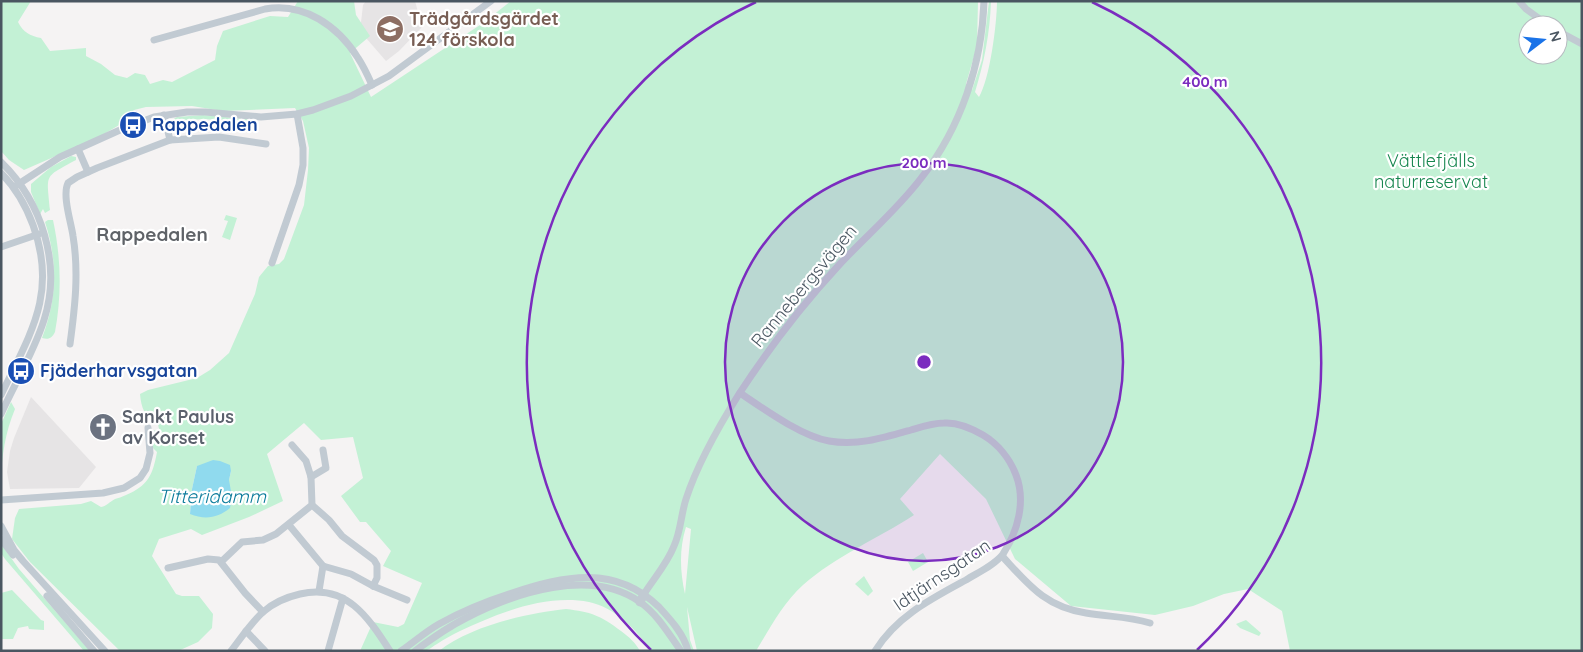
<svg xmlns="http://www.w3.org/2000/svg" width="1583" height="652" viewBox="0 0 1583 652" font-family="Quicksand,sans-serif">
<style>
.education{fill:#e6e4e5}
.green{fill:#c3f1d5;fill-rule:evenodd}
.water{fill:#90daee}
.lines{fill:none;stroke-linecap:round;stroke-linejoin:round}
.minor{stroke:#c1cad2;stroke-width:7}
.tertiary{stroke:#c1cad2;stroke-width:9}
.ring{fill:none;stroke:#7b2cbf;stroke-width:2.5}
.labels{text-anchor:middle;stroke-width:4.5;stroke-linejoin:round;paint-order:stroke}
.education-label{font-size:18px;font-weight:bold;fill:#785e54;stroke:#fff;text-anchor:start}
.transit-label{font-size:18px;font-weight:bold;fill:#164399;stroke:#fff;text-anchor:start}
.park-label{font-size:18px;fill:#17864f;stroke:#fff}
.street-label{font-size:18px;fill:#4a5661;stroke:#fff}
.worship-label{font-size:18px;font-weight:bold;fill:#5b616d;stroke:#fff;text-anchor:start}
.neighbourhood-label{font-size:19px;font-weight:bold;fill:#5f6368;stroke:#fff}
.water-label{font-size:19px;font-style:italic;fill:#0c7c9b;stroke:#fff}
.centre{fill:#7b2cbf;stroke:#fff;stroke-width:2.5}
.ring-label{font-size:15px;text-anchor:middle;font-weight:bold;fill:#7b2cbf;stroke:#fff;stroke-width:4.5;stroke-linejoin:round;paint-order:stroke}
</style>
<rect width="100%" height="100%" fill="#f5f3f3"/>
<!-- education -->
<g class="education">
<path d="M366,1H415L422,27L399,51L386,61L360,31L363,5Z"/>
<path d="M31,397L96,467L79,488L10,489L7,472L10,451L14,438Z"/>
</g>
<!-- green -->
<g class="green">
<path d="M1,1H31L18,22C23,32 30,36 41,38L50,51L86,48V56L101,64L115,75L127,78L135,73L145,75L150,84L163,80L172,82L215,60L217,46L223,31L270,16L288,17L298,1H354L356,15L370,36L350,53L371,97L483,23L511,1H978L977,46L966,84L972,90L982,60L989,1H991C990,33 984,63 975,92L979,97C990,79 997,23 997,1H1582V651H1290L1282,611L1248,589L1224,594L1193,606L1155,615L1071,606L1015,559L986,499L940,454L900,499L914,515C877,539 836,556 803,585C783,603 770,628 756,651H697L687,607L690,640L694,651H651C637,630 614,607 589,602C545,594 499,613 460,631C452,635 444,639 437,644C434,645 431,649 427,650C421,652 408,651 401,651L399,649L395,651H360L373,622L398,627L404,624L422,583L383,566L391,551L366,522H360L341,496L363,478L353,437L321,440L304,423L267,454L283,501L249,517L202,535L191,529L159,539L152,556L176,594L182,596H199L213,614L212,628L198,642L178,651H120L30,562L12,539L15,518L19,509L81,504L91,501L101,507C107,506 109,502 115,499C118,498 122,497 126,495C148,486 153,474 157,452L152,447L153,431L159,429L158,424C145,419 141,407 140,394L148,390L197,378L210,370L229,353L255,294L259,277L268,266L279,264L284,259L304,205L308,170L309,148L303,121L295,108L223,111L192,106L146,107L134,110L122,121L121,124L97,138L24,170L9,160L1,151ZM1528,25H1558V55H1528ZM197,466L231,471L229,480L190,514L192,489ZM686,527L691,529L685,594C680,572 679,549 686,527Z"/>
<path d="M203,115L257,120V124L205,119L170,121L177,117Z"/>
<path d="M71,156L76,157V160C43,178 47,173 50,210L45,213L43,209L40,214L31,192V184L51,167Z"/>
<path d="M226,215L237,218L230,240L222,237L228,221L224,220Z"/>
<path d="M48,220H53C61,257 62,294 55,332C52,338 49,340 42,338C57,300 58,262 45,222Z"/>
<path d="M11,402L15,409C5,433 2,455 1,480V424Z"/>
<path d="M1,544L19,569L90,651H84L5,559L1,553Z"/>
<path d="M923,553L928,562L913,571L908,562Z"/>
<path d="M864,576L873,591L868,596L855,584Z"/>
<path d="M12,590L41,620L44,621V630L29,629L28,626L18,628L13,639H1V593Z"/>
<path d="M566,609C591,612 600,615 621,631C629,637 635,642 640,651H439C470,626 527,613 566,609Z"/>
<path d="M1246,620L1261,633L1259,636L1240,628L1236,624Z"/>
</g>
<!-- water -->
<path class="water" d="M213,460L220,461L230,465L231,471L229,480L232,497L230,508C218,518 205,520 190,514L192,489L197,466Z"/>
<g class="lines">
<!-- minor -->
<g class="minor">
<path d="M1519,1L1526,9L1548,25"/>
<path d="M1558,31L1582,44"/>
<path d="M154,40L265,9C304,2 338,26 358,58C364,67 368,76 372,85"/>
<path d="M164,115L170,140"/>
<path d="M78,149L88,172"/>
<path d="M1,162C42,202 62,265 44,320C34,352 15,383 1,414"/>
<path d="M1,173C15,187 26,206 33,225C58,294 30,334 1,395"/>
<path d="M14,187L60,157L120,130L154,117L187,112H205L261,117L297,114L313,110L351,96L389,76L491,1"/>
<path d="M1,247L39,234"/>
<path d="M272,263L299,185L303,165V148L297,114"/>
<path d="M70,344C75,307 79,272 73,236C71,222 62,195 68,183L77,177L97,168L170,140L219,137L266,144"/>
<path d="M740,393C764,409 801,436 829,441C857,446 883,438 911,430C921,427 933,423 944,423C957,422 971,428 983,435C998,444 1010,459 1016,475C1026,501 1018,531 1003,554C995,565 977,573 966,580C931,599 897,616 875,651"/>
<path d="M311,477L326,468L323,450"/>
<path d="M1,500L103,493L124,488L140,478L146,469L150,453L148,428"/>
<path d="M312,505L329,520L342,536L374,560L377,565V578L373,586"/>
<path d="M289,525L323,566L351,574L373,586L407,600"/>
<path d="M1,526L14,550L23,561L105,651"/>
<path d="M1,539L13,555"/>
<path d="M1002,556C1028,584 1045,607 1086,613C1108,617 1127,616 1150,623"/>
<path d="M221,562L242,542L263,540L276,534L312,505L311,477L306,461L292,445"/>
<path d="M168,568L208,559L219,560L245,593L263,612"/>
<path d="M319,591L323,566"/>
<path d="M644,594C654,578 667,564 674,546C681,531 681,514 686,499C698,462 719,426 739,394C769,348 802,305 839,265C866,236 898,209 922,177C961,127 982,64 984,1"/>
<path d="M47,596L94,651"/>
<path d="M246,631L265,651"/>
<path d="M231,651C241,638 251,623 263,612C273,603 287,597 300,594C346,583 368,617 390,651"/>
<path d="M328,651L343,598"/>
<path d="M401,651C414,642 425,632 439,624C462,611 487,601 512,593C564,576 615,564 659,607C670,619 684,634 688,651"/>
<path d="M415,651C431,639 448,627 466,618C514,593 591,567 640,602C658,615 668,633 681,651"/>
</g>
<!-- tertiary -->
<path class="tertiary" d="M640,602L644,594"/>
</g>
<!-- distance rings -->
<circle cx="924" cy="362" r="199" fill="#7b2cbf" fill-opacity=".12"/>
<g class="ring">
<circle cx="924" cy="362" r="199"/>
<path d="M651 650A397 397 0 0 1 756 2M1092 2A397 397 0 0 1 1197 650"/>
</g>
<!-- icons -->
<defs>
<g id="school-disc" transform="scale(1.4375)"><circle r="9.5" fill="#8d6e63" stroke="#fff"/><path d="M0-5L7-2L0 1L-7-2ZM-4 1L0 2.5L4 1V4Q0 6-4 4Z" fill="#fff"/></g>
<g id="bus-disc" transform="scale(1.4375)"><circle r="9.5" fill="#1a4fb4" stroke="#fff"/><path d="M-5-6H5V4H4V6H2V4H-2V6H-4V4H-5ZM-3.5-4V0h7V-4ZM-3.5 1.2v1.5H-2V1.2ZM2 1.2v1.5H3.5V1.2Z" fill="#fff"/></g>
<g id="church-disc" transform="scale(1.4375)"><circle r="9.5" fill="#6b7280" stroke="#fff"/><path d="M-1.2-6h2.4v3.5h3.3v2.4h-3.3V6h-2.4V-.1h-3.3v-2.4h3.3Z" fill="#fff"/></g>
</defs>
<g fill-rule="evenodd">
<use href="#school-disc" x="390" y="29"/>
<use href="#bus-disc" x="133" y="125"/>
<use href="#bus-disc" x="21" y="371"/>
<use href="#church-disc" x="103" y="427"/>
</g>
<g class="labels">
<!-- education labels -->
<g class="education-label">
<text x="409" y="25">Trädgårdsgärdet<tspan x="409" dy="21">124 förskola</tspan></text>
</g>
<!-- transit labels -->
<g class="transit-label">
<text x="152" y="131">Rappedalen</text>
<text x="40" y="377">Fjäderharvsgatan</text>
</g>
<!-- park labels -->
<g class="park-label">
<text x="1431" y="167">Vättlefjälls<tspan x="1431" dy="21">naturreservat</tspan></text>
</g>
<!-- street labels -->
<g class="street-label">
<text transform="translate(804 286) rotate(-50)" y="6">Rannebergsvägen</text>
<text transform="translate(942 575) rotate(-34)" y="6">Idtjärnsgatan</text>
</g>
<!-- worship labels -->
<g class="worship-label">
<text x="122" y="423">Sankt Paulus<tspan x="122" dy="21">av Korset</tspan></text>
</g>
<!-- neighbourhood labels -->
<g class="neighbourhood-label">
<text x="152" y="241">Rappedalen</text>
</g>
<!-- water labels -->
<g class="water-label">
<text x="212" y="503">Titteridamm</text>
</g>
</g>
<circle cx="924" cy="362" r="8" class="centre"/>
<g class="ring-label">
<text x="1205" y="87">400 m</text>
<text x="924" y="168">200 m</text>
</g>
<!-- border -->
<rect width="1583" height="652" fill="none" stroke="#4a5661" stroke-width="5"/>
<!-- north arrow -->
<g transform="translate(1543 40) rotate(74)"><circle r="24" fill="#ffffff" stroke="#b7bbc0"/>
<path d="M0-4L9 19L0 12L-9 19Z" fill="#1a73e8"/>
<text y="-8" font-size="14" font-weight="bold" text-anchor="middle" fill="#4a5661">N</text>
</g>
</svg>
